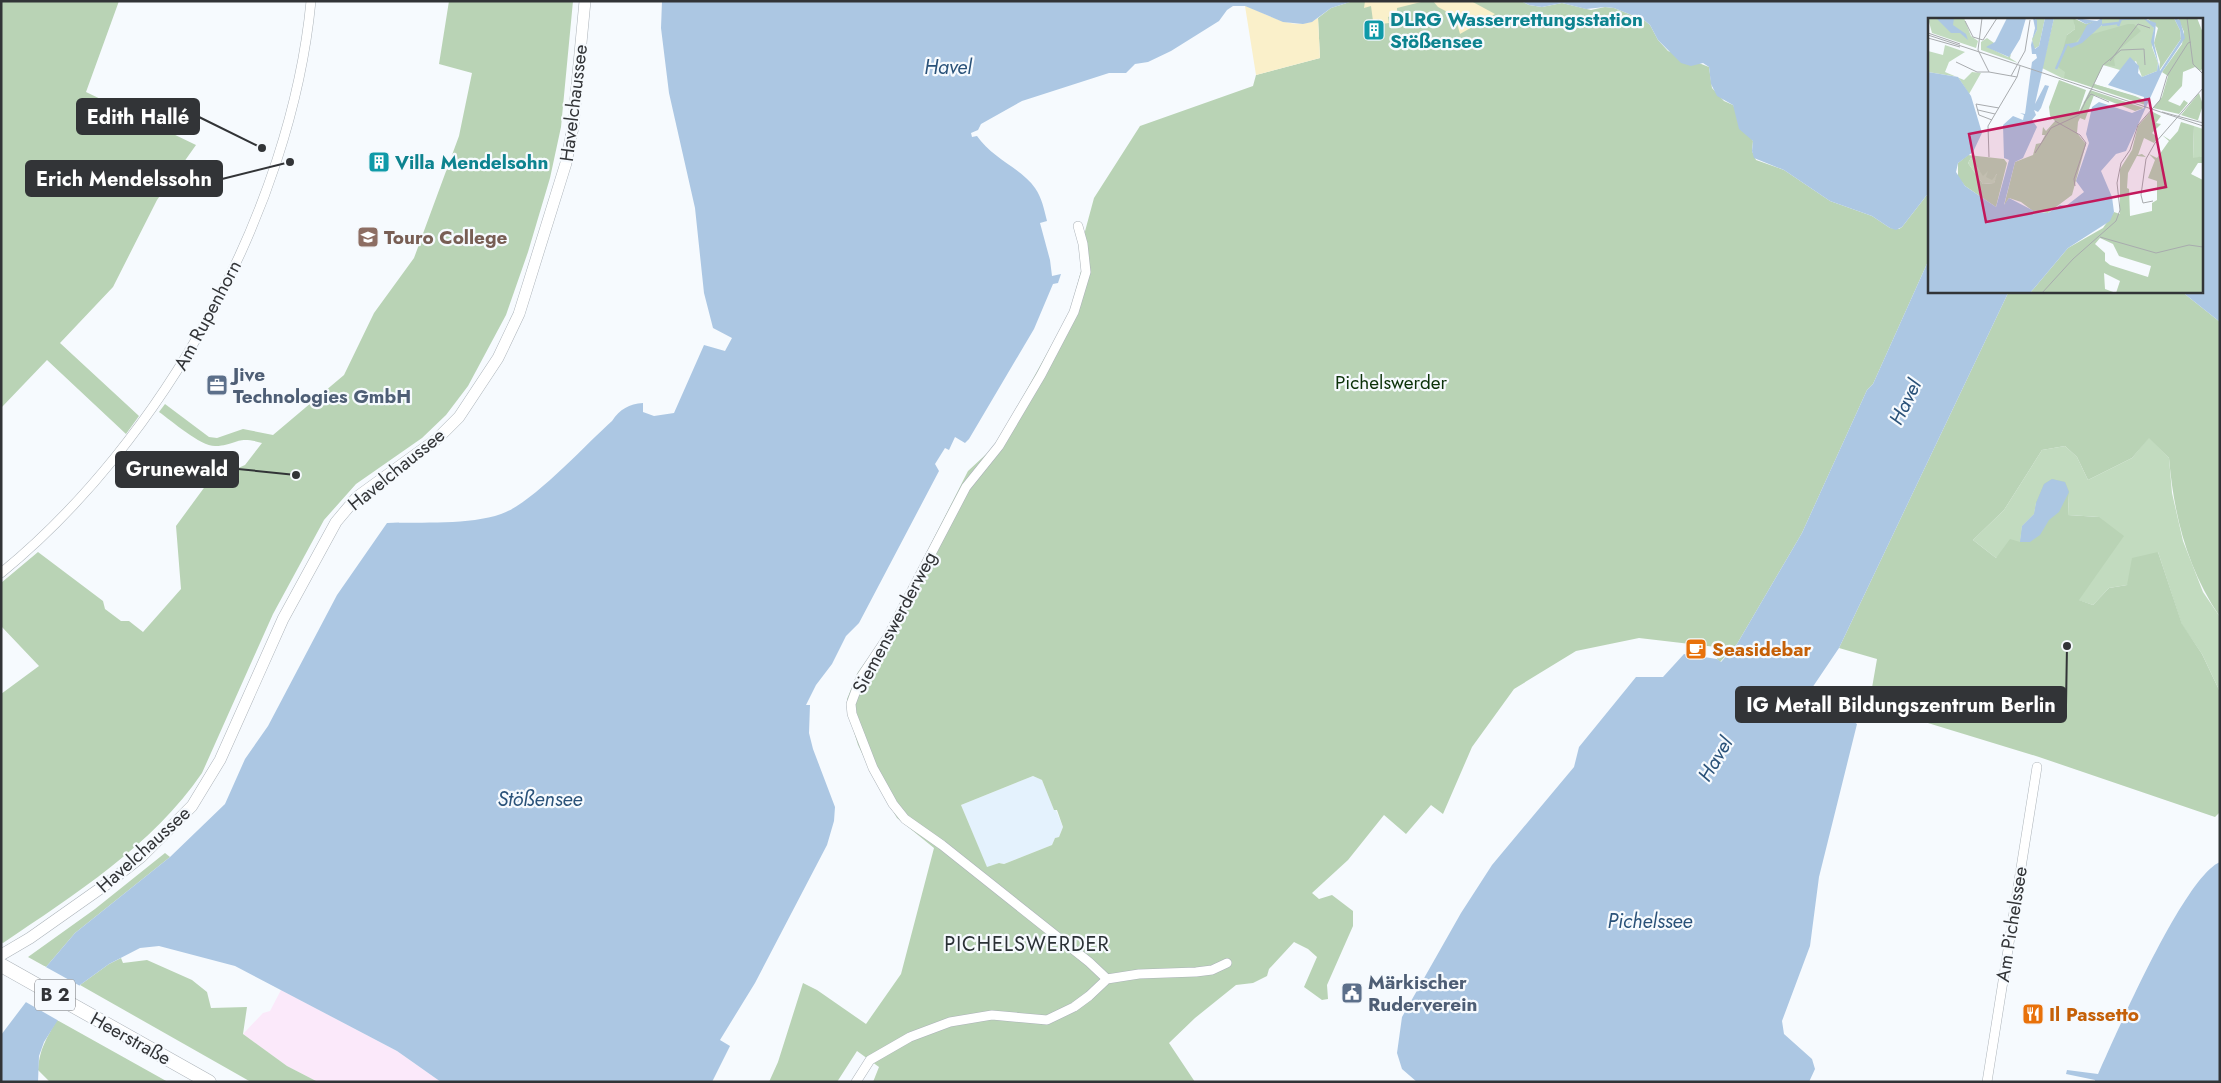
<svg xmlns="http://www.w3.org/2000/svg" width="2221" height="1083" viewBox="0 0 2221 1083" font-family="Jost,sans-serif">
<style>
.commercial{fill:#fbe9fa}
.built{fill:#e4f2fd}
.green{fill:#c2dbbf}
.forest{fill:#b9d3b5;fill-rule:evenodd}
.sand{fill:#faf0ca}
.water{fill:#acc7e3}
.pier{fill:#f6fafe}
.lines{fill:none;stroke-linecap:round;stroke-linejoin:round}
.minor-casing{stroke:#acb3b9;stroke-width:10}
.tertiary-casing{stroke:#acb3b9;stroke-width:12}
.primary-casing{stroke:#acb3b9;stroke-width:15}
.minor{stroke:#fff;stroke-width:9}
.tertiary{stroke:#fff;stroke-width:11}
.primary{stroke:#fff;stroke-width:14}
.labels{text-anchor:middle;stroke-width:4.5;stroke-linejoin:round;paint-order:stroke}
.shield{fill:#f6fafe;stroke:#6d6f73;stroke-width:1}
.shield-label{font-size:18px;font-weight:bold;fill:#323437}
.culture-label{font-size:19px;font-weight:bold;fill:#0d838f;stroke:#f6fafe;text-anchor:start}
.street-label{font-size:19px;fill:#323437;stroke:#f6fafe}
.education-label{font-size:19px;font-weight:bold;fill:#785e54;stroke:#f6fafe;text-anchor:start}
.service-label{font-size:19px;font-weight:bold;fill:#4e5e75;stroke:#f6fafe;text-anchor:start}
.park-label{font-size:19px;fill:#0c3209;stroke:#f6fafe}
.food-label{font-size:19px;font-weight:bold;fill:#c56008;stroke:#f6fafe;text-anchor:start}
.water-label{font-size:20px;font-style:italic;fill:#2a5279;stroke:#f6fafe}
.neighbourhood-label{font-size:20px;letter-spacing:1px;fill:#2a3035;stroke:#f6fafe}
.inset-river{fill:none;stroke:#acc7e3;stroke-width:2.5}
.inset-road{fill:none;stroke:#a8abae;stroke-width:1}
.view{fill:#c2185b;fill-opacity:0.15;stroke:#c2185b;stroke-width:2.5}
.inset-edge{fill:none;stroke:#323437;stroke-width:2.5}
.leader{fill:none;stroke:#323437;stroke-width:2}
.callout-dot{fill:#323437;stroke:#f6fafe;stroke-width:2}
.callout{fill:#323437;stroke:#323437;stroke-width:2}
.callout-label{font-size:20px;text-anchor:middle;font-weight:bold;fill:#fff}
</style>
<rect width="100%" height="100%" fill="#f6fafe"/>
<!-- commercial -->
<path class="commercial" d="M281,990L397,1051L441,1082H318L287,1066L243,1034L263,1013L270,1011Z"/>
<!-- built -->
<path class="built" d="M1033,776L1042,780L1054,810H1056L1063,827L1059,837L1055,838L1052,845L1004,864L999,863L987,868L961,805Z"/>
<!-- green -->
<path class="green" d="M2149,437L2169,458L2172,493L2183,541L2203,592L2220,617V692L2202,654L2182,625L2158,552L2127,585L2109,588L2093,605L2078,600L2099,517L2068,515L2069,492L2036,503L2034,514L2022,526L2020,542L1996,558L1973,540L2004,510L2042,450L2065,446L2077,457L2088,480L2132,458Z"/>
<!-- forest -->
<g class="forest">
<path d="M1,1H119L86,92L196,145L157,200L113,287L60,343L139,416L126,434L47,360L1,408Z"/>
<path d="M449,1H573L561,127L550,178L528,252L506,315L468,386L446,415L422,438L356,484L324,520L273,614L202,773C153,845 74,895 3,943L1,942V694L39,666L1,626V583L38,552L103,601L105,609L121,621H129L143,632L181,589L176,526L209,481L245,465L262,443C236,435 238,445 216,446C201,447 172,421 159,412L165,404L209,437L217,438L243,429L273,435L344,375L374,313L414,258L459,136L472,73L439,64Z"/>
<path d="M1353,1H1521L1529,5L1542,7L1562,3L1591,10L1605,7L1614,8L1644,20L1650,25L1658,40L1668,51L1709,67L1712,88L1724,101L1733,105L1753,141L1752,151L1756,160L1784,170L1830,201L1872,216L1890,228L1899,229L1902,227L1930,191V257L1873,384L1867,390L1802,533L1737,644L1720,662L1717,659L1716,647L1639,638L1576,651L1514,689L1472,747L1443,814L1431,805L1406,834L1384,815L1348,860L1312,893L1319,899L1332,895L1353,911V926L1327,985L1328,999L1322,1000L1304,987L1317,957L1308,949L1294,942L1269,969L1267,976L1253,983L1236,985L1195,1018L1169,1043L1195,1082H873L879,1067L857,1051L837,1082H769L778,1062L803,983L817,990L866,1024L901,974L934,848L897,818L877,784L858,745L847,709V699L858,672L883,638L968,471L996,445L1070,312L1081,271L1084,235L1094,198L1140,126L1253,86L1256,75L1320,58L1318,18L1331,8ZM1033,776L1042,780L1054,810H1057L1063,827L1059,837L1055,838L1052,845L1004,864L999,863L987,867L961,805Z"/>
<path d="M2009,291H2181L2220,322V617C2187,568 2174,516 2169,458L2149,438L2132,458L2088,480L2077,457L2065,446L2042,450L2004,510L1973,540L1996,558L2010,539L2020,542L2022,526L2034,514L2036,503L2044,484L2052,479L2065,482L2069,492L2068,515L2099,517L2124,536L2079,600L2093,605L2109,588L2127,585L2132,558L2158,552L2182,624L2202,654L2220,692V812L2215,817L2039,757L1869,705L1877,659L1839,648Z"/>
<path d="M165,853L170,857L75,933L46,967L28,957L95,909Z"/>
<path d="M121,958L123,963L147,960L192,980L207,992L211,1008L247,1007L243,1034L287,1066L318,1082H251L80,985L109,964Z"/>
<path d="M57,1020L168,1082H50L38,1070C39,1050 47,1037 57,1020Z"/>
</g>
<!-- sand -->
<g class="sand">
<path d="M1365,1H1425L1397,8V14L1388,17L1389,23L1381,24L1379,19L1373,21L1371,6L1364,8Z"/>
<path d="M1433,1H1471L1495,14L1460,34L1455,16L1438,7Z"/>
<path d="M1245,6C1268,13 1294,34 1318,18L1320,58L1256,75Z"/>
</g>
<!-- water -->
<g class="water">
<path d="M662,1H1353L1331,8L1312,22L1303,24L1283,22L1245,6H1233L1227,10L1219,21L1171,51L1148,62L1135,64L1126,73H1109L1022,101L981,124L978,130L971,133L972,137L977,136C992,158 1022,169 1035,188C1042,198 1044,209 1047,221L1040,223L1050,260L1052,276L1061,274L1058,283L1053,284L1034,329L969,439L965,443L955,437L949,450L945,448L935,464L939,471L859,623L846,636L832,664L816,685L806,705H810L809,733L813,749L835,807L834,821L827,845L755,983L720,1040L730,1046L712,1082H441L397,1051L235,966L159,946L140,948L109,964L80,985L44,1042L39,1056L38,1082H1V1035L26,1002L46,967L75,933L170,857L225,804L245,759L268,726L337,595L387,523C421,522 470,525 501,514C532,504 586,444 612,421C620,409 629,404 643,403V412L654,416L674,413L704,345L725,351L732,338L713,328L704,293L695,208L669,93L661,28Z"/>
<path d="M1521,1H2220V322L2181,291H2202V19H1930V191L1902,227L1896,230L1890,228L1872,216L1830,201L1784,170L1754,158L1752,151L1753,141L1739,129L1733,105L1717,96L1711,84L1709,67L1703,63L1691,66L1681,63L1658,40L1650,25L1644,20L1614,8L1605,7L1586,9L1562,3L1542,7L1529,5Z"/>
<path d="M1930,257V291H2009L1839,648L1810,691L1857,724L1819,877L1810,946L1782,1021L1784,1034L1812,1059L1815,1069L1809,1082H1417L1402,1069L1397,1053L1402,1017L1461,913L1492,865L1574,767L1579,747L1636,677H1663L1684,654L1717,659L1721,662L1737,644L1802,533L1867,390L1873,384Z"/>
<path d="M2052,479L2065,482L2069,492L2059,512L2049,520L2040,535L2030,542H2020L2022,526L2034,514L2036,503L2044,484Z"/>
<path d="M2220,862V1082H2095V1080L2066,1074L2067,1070L2098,1074C2116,1034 2184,877 2220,862Z"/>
</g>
<!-- pier -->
<path class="pier" d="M44,966L82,987L59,1021L24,1001Z"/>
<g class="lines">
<!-- minor casing -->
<g class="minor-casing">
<g id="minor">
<path d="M1078,226L1083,244L1086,272L1074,312L1041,375L999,446L966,487L887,638L861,677L851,704L852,714L873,768L893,804L905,819L942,845L1089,962L1107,979"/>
<path d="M1,573C163,441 291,210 311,1"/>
<path d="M856,1082L870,1060L910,1037L950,1022L992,1015L1047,1020L1074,1007L1089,996L1107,979L1139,974L1196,972L1212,970L1227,963"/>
<path d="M1987,1082L2037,767"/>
</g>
</g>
<!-- tertiary casing -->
<g class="tertiary-casing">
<path id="tertiary" d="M1,955L30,938L108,883L141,857L192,806L220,760L283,619L336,522L357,497L437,439L459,417L498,358L519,314L566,163L573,127L585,1"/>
</g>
<!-- primary casing -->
<g class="primary-casing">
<path id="primary" d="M1,965L209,1082"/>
</g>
<!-- minor -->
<use href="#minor" class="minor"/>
<!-- tertiary -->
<use href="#tertiary" class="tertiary"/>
<!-- primary -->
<use href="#primary" class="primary"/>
</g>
<!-- icons -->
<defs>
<g id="building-square" transform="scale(1.125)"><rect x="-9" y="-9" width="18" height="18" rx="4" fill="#0f9aa8" stroke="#f6fafe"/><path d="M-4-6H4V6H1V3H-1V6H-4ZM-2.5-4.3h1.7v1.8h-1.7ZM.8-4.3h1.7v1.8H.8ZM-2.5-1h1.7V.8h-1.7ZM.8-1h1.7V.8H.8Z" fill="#fff"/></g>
<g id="university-square" transform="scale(1.125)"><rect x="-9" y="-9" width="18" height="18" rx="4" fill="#8d6e63" stroke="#f6fafe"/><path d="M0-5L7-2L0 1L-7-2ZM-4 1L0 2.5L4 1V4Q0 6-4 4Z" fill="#fff"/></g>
<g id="office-square" transform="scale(1.125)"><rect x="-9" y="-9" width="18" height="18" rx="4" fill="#5c6f8a" stroke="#f6fafe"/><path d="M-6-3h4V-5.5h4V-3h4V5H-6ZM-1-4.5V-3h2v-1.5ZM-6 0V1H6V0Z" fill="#fff"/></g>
<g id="cafe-square" transform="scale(1.125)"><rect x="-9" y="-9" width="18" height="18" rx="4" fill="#e8710a" stroke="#f6fafe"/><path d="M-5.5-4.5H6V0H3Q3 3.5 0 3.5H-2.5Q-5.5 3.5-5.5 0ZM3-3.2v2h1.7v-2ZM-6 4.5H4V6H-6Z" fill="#fff"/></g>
<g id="civic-square" transform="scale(1.125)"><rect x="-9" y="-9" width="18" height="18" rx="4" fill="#5c6f8a" stroke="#f6fafe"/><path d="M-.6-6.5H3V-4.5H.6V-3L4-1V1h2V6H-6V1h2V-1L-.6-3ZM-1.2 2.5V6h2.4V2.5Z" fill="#fff"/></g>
<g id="restaurant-square" transform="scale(1.125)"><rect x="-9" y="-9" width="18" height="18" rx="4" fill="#e8710a" stroke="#f6fafe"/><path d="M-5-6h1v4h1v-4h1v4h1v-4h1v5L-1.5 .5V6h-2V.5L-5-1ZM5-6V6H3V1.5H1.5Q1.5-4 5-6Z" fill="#fff"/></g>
</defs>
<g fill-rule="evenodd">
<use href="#building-square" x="1374" y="30"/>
<use href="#building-square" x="379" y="162"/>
<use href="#university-square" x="368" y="237"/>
<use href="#office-square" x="217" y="385"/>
<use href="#cafe-square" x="1696" y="649"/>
<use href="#civic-square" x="1352" y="993"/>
<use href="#restaurant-square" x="2033" y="1014"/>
</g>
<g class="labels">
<!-- shield labels -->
<rect class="shield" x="35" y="979.5" width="40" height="31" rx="4"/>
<g class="shield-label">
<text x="55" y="1001">B 2</text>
</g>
<!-- culture labels -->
<g class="culture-label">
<text x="1390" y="26">DLRG Wasserrettungsstation<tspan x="1390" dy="22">Stößensee</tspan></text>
<text x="395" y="169">Villa Mendelsohn</text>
</g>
<!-- street labels -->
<g class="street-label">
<text transform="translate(573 103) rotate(-83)" y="7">Havelchaussee</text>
<text transform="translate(207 315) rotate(-62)" y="7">Am Rupenhorn</text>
<text transform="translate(396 469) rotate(-39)" y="7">Havelchaussee</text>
<text transform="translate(894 622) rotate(-62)" y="7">Siemenswerderweg</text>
<text transform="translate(143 849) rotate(-42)" y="7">Havelchaussee</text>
<text transform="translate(2011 924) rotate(-81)" y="7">Am Pichelssee</text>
<text transform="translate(131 1038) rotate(29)" y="7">Heerstraße</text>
</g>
<!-- education labels -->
<g class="education-label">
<text x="384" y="244">Touro College</text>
</g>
<!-- service labels -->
<g class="service-label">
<text x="233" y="381">Jive<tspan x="233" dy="22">Technologies GmbH</tspan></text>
<text x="1368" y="989">Märkischer<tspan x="1368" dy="22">Ruderverein</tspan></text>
</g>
<!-- park labels -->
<g class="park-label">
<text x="1391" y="389">Pichelswerder</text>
</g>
<!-- food labels -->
<g class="food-label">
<text x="1712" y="656">Seasidebar</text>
<text x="2049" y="1021">Il Passetto</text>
</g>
<!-- water labels -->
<g class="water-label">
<text x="948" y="74">Havel</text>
<text transform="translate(1905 402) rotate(-64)" y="7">Havel</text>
<text transform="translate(1715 759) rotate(-59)" y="7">Havel</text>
<text x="540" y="806">Stößensee</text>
<text x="1650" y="928">Pichelssee</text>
</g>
<!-- neighbourhood labels -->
<g class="neighbourhood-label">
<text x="1027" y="951">PICHELSWERDER</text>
</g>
</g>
<!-- overview -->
<g transform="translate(1928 18)">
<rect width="275" height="275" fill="#f6fafe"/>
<path d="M0,0H36L43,18L50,23L48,30L4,15ZM108,0H117L111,28L106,31L104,21L109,12ZM126,0L146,1L147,11L139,17L162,16L174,7V0H215L222,3L226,10L224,29L230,45L229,53L214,59L208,43L192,52L175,47L166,66L215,81L134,60L114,50ZM59,20L66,25L64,31L80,39L83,36L82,40L90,45L53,32V24ZM17,27L37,34L21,44L17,54L36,62L44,54L53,55L41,76L30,59L0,54V33L15,37ZM266,108L275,111V138L265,141ZM43,140L52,153H60L65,159L70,156L66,165L55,166L40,145Z" fill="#c2dbbf"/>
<path d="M145,0L158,6L166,3L143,30L161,17L200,6H206L213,13L192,31L186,41L187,48L175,47L166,66L207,78L218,83L217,87L136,60L137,54L130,49L139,17L147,11ZM219,0H246L252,12L253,21L231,53L232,44L226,25L230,10ZM250,0H269L275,15V50L272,53L267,49L255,54L254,68L240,83L252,88L256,82L260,85L251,96L225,90L234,79L240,58L234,54L254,26L256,14ZM131,62L158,72L150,96L162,72L216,90L207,93L166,77L157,102L152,100L150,104L149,115L158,126L144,177L120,195L105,193L93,184L81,180L76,188L87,144L105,137L108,126L113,125L117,117H114L115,109L118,113L127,103L122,98L121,89ZM271,75L275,87L270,102L275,104L253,97ZM223,93L233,98L228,105L233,106L224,115L230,120L226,125L216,120L210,137L214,136L218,139L209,138L200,155L199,170L201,171L202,198L224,193V185L229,182V163L220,160L227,142L221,136L229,140L241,123L234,117L242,122L250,113L253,104L266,108L265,140L275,138V145H270L263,156L275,162V275H102L140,230L175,210L186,194L192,196V151L204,132L210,108ZM172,220L185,226L191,238L223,248L220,259L182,247L177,243V235L167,226ZM176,255L192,263L188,275L177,271ZM40,137L76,141L79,145L68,189L37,168L30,159V145ZM43,140L55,158L60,153L58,159L64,162L69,156L66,165L55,166L40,145Z" fill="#b9d3b5" fill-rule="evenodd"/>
<path d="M8,0H26L25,7L38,16L40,22L32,15H23ZM79,0H98L92,21L81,39L58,29L67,24ZM105,0L109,2V12L104,22L107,31L111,28L117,0H126L107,86L117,67L121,68L113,90L110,94L106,92L108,97L104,102L109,109L95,140L87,144L76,187L81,180L108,194L120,195L132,187L138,188L156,174L148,163L161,125L158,116L164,89L171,84L204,95L216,90V79L180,67L202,39L211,48L210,55L214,59L229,53L230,45L223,24L226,10L215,0L228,5L226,25L232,53L253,21L252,12L246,0L252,2L257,20L234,54L198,133L188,136L173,153L184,179L186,194L182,203L140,230L102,275H0V54L30,59L43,78L54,115L45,134L30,145L28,154L37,168L68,189L81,142L76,140L75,107L85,98L95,102L96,97L92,95L97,96L104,44L109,40L108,36H104L103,27L107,10ZM147,0L169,3L174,0V7L154,25L143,30L139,26L150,24L159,7L165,4L158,6Z" fill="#acc7e3"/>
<path class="inset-river" d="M174,7L190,5M190,8L193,1L215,0M128,51L139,26"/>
<path class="inset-road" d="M54,0L50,32L61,54L89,59M259,0L265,46L275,56M37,3L45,19L55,22L69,0M0,15L32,26M0,17L275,108M0,20L32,29M182,43L210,6L222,10M28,44L49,54H61M83,58L97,33L102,2M156,85L163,76L181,84M50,92L67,96M234,94L275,105M64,102L51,97L48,86L71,90M127,103L152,117L158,125L146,161L147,168M107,135L123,110L151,97L175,47L193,32L216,31L217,47M61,139L60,108L89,59L92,48M225,183L215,185L213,177L218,141L227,125L275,70M172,219L228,235L261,227L275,229M114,275L145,241L188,203L192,192L189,165L193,145L202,132L210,107L232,82L239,58L260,25L263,24"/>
<path class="view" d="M221,81L238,169L58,204L41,116Z"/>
<rect width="275" height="275" class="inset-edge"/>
</g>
<!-- callouts -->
<path class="leader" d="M262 148L199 117M290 162L222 179M296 475L238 469M2067 646L2066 705"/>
<g class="callout-dot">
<circle cx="262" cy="148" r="5"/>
<circle cx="290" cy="162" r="5"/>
<circle cx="296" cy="475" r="5"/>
<circle cx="2067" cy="646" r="5"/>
</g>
<g class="callout">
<rect x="77" y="99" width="122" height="35" rx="5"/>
<rect x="26" y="161" width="196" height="35" rx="5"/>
<rect x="116" y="452" width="122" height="35" rx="5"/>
<rect x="1736" y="687" width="330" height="35" rx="5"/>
</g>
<g class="callout-label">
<text x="138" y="124">Edith Hallé</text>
<text x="124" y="186">Erich Mendelssohn</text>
<text x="177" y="476">Grunewald</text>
<text x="1901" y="712">IG Metall Bildungszentrum Berlin</text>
</g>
<!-- border -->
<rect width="2221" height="1083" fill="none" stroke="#323437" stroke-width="5"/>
</svg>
